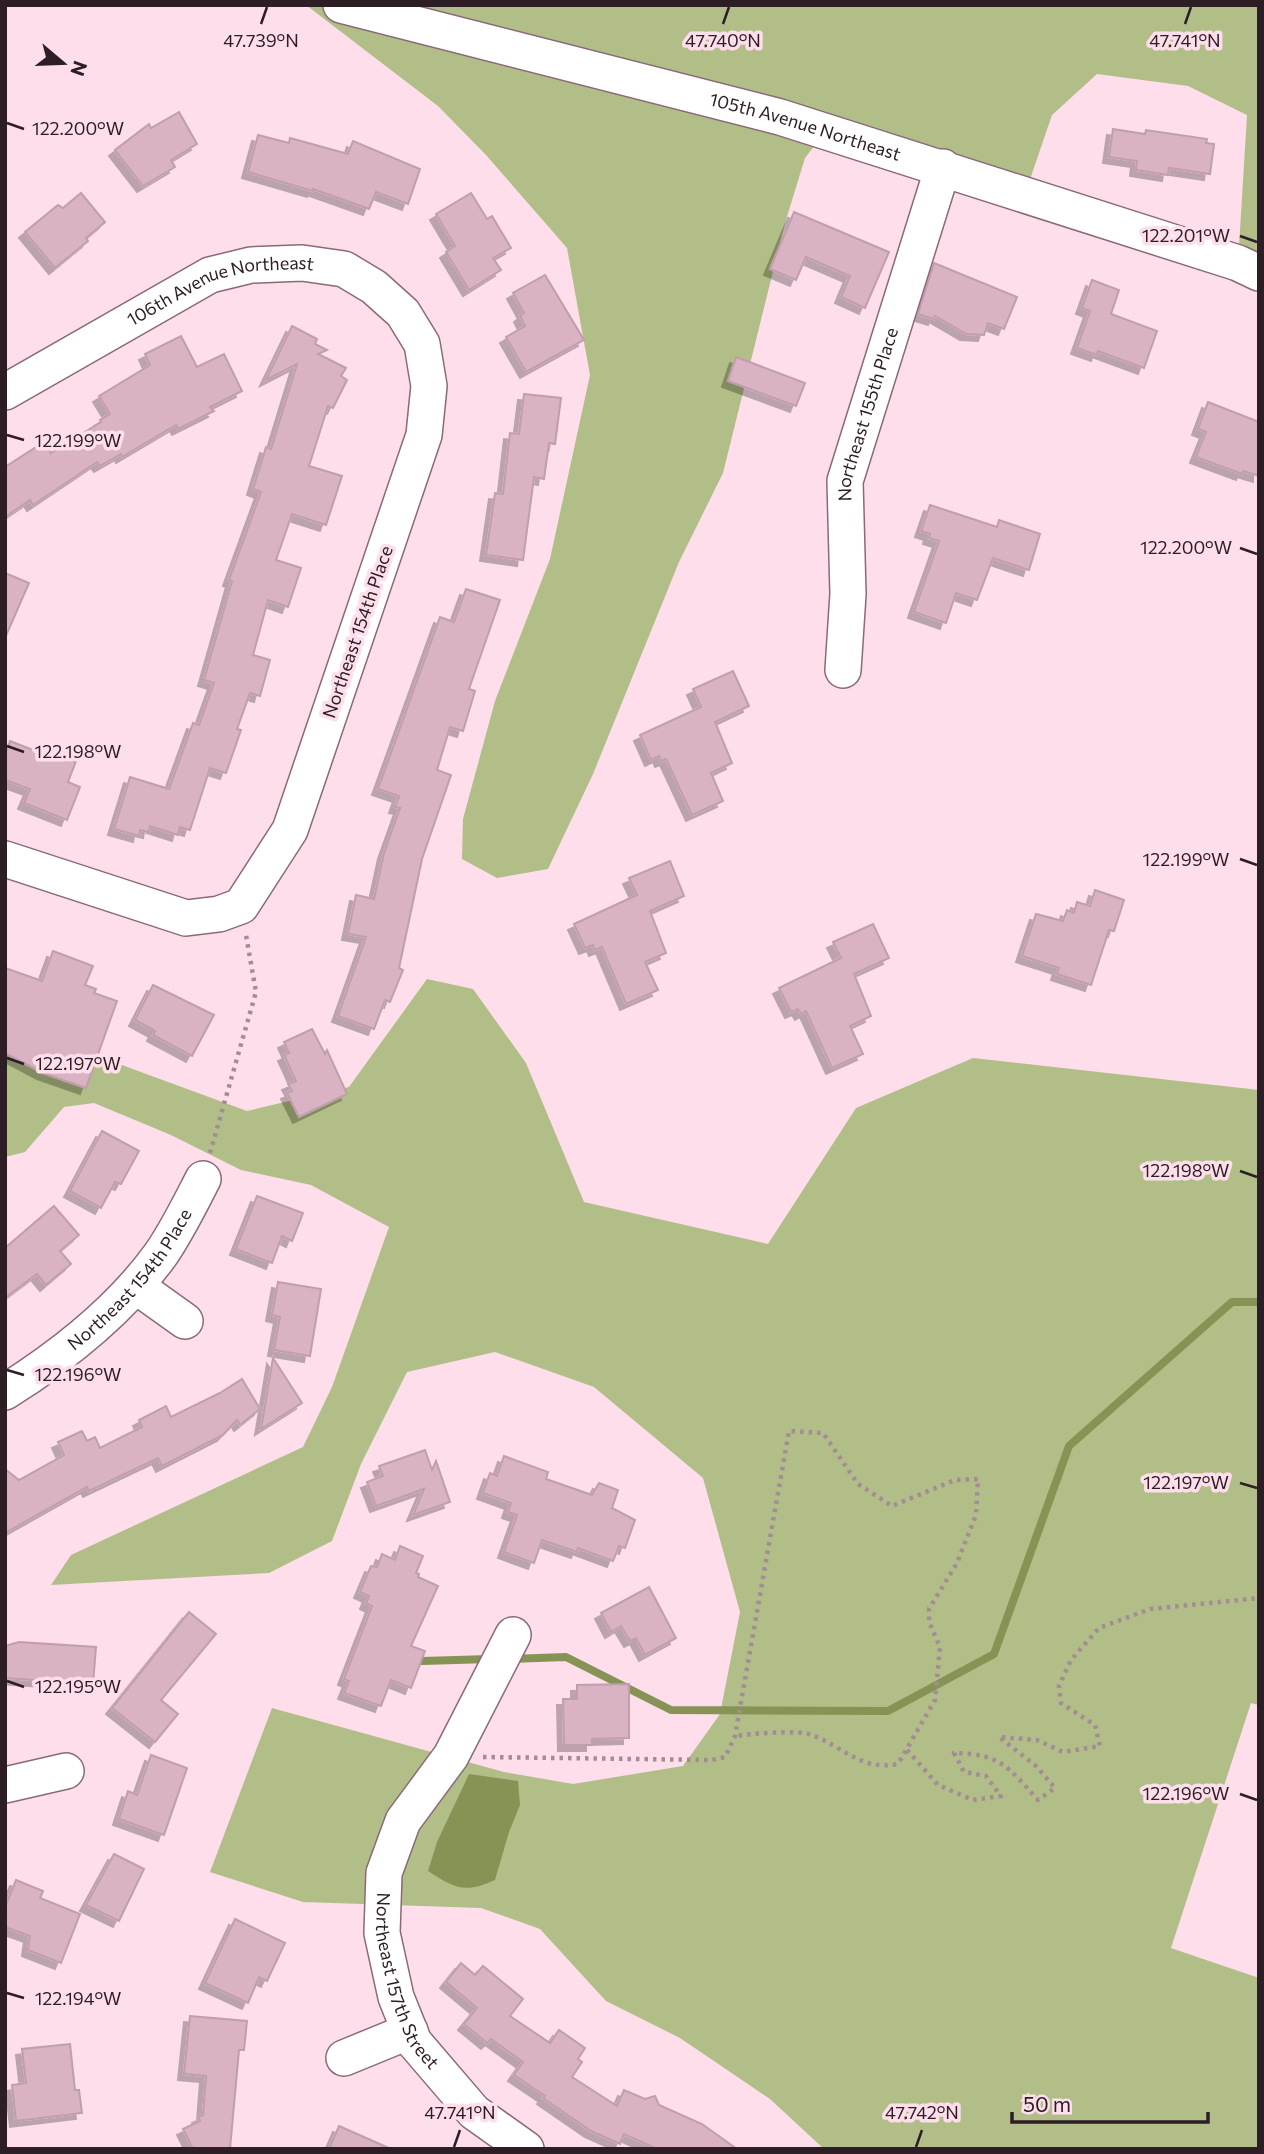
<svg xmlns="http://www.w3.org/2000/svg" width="1264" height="2154" viewBox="0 0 1264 2154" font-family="Commissioner,sans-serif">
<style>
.green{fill:#b2be87}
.water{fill:#869355}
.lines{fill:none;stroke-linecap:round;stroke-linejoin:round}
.stream{stroke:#869355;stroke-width:8}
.building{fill:#d9b3c3;stroke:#c29dac;stroke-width:2;filter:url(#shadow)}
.minor-casing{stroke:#8b6977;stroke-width:38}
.path{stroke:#a48c96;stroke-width:4.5;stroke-dasharray:3.5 5;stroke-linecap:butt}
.minor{stroke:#fff;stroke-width:35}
.ticks{fill:none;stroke:#2c1e24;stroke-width:2.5}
.labels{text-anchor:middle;stroke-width:7;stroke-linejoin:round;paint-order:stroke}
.street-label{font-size:18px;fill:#2c1e24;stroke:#fddeea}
.ticks-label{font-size:18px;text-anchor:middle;fill:#2c1e24;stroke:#fddeea;stroke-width:7;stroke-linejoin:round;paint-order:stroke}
</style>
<defs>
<filter id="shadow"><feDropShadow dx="-6" dy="6" stdDeviation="0" flood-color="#0004"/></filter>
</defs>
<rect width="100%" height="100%" fill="#fddeea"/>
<!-- green -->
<g class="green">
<path d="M306,5H1259V273L1238,263L1247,115L1188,86L1097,74L1052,115L1025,194L825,132L805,158L785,223L723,473L679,562L593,774L548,869L497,878L462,859L463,819L495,701L550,559L590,375L567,248L486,155L438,106Z"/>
<path d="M427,979L473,989L526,1063L584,1202L768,1244L856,1108L973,1058L1259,1090V1705L1251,1703L1171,1948L1259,1978V2149H824L770,2099L680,2038L606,2001L540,1929L481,1908L303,1902L210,1872L272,1708L504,1772L573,1784L683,1766L720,1714L740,1612L703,1478L594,1387L495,1352L407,1372L361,1464L332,1541L269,1573L51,1585L71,1555L303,1447L332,1387L389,1227L311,1185L241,1170L171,1135L94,1103L64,1107L25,1152L5,1157V1022L247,1111L349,1087Z"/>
</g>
<!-- water -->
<path class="water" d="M469,1774L518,1781L520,1805L509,1832L495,1880C465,1894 454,1888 428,1871L437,1842Z"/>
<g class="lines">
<!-- stream -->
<g class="stream">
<path d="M510,1659L566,1657L671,1710L888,1711L994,1654L1069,1446L1232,1302H1259"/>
<path d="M422,1661L490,1659"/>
</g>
</g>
<!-- building -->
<g class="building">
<path d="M179,112L197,144L171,160L175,167L143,186L115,150L149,124L151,128Z"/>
<path d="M1113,129L1145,134L1146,130L1207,139L1206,143L1214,144L1210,174L1169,168L1168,175L1136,170L1137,161L1109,157Z"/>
<path d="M258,135L289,143L290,138L348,154L353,141L420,169L408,204L376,192L369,209L313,189V191L248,172Z"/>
<path d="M81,193L105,222L86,238L88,241L55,268L25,232L58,205L63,208Z"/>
<path d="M471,193L487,219L492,216L511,248L493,258L501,270L469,290L446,252L455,246L436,214Z"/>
<path d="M794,212L889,252L865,308L841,297L850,276L806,257L796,280L770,269Z"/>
<path d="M934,263L1017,297L1004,329L988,323L984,335L966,334L935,316L934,319L918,314Z"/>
<path d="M545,275L584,340L526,372L506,337L525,326L520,316L524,313L513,293Z"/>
<path d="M1092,280L1119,290L1111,314L1157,331L1144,368L1098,351L1097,355L1077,348L1090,311L1082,308Z"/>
<path d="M292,326L317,339L315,344L327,350L318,354L346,368L341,376L347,380L333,408L328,406L309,466L342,476L326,525L292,514L276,560L301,568L288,607L268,600L253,655L270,660L260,696L250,693L237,729L241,730L226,773L210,768L190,830L180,827L178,835L150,826L149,832L140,830L139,836L114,829L130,777L169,789L193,723L199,725L214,683L204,680L232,581L229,580L261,492L253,489L266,447L271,449L297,364L266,380Z"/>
<path d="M181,336L197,367L224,354L242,391L210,407L214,411L178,429L176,425L122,457L121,454L100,466L97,462L33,505L30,500L5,517V467L44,442L51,453L101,422L100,420L110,414L99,396L150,365L145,354Z"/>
<path d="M736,357L805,383L796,406L728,381Z"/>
<path d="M524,394L561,398L555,444L549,443L544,479L534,477L523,560L486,555L495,493L503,494L510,433L519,434Z"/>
<path d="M1208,402L1259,422V476L1243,471L1242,474L1196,457L1206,432L1198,429Z"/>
<path d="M930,505L997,527L999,520L1040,534L1029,570L993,558L977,600L956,593L946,623L914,612L939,541L929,538L930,534L921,531Z"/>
<path d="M5,573L29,583L5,638Z"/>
<path d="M466,589L500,600L469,689L475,691L463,731L450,727L437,770L451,775L422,859L399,968L403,970L390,1002L385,1000L374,1029L338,1016L366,937L348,934L356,895L374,899L384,853L400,808L395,807L399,796L378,789L440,617L454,622Z"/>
<path d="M733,671L749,706L715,722L732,763L711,773L723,801L692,815L666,759L661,761L659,756L651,760L640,735L701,707L693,689Z"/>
<path d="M10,741L38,752L40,747L76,761L68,782L80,787L67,820L24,803L30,789L5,780V755Z"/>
<path d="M670,861L684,896L650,911L666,953L645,962L658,990L626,1004L602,947L595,950L593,945L585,948L574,924L637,895L629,878Z"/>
<path d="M1095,890L1124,900L1114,931L1109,930L1091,985L1057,974L1059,968L1022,956L1036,914L1063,921L1067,910L1074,913L1077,902L1090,906Z"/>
<path d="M873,924L889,958L854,974L871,1016L850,1026L863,1054L832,1068L806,1011L801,1014L798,1009L791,1012L779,988L841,958L833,942Z"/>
<path d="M53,951L93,966L85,985L96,989L94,993L117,1001L86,1088L43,1073L5,1053V968L42,981Z"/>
<path d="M153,985L214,1015L192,1056L153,1035L155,1031L135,1020Z"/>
<path d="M312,1029L325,1054L327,1050L347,1094L299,1117L287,1093L292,1091L288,1084L296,1081L284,1055L289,1053L284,1042Z"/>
<path d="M102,1131L139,1151L121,1184L115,1182L101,1208L70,1191Z"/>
<path d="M257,1196L303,1213L292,1241L282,1236L272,1263L236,1249Z"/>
<path d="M54,1206L79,1235L60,1251L71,1264L46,1285L37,1274L5,1298V1248Z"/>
<path d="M278,1282L321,1289L310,1356L274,1350L280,1317L272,1315Z"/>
<path d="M273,1358L302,1403L261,1429Z"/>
<path d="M242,1379L260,1409L240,1425L237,1420L223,1435L162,1466L158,1458L89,1491L87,1487L5,1533V1469L19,1480L64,1455L58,1442L82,1431L87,1441L95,1437L100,1448L142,1427L139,1420L166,1406L171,1417L220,1393Z"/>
<path d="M425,1450L432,1470L436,1461L450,1502L413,1515L424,1489L376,1506L367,1482L383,1476L379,1466Z"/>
<path d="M504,1456L548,1472L546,1479L592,1495L599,1483L618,1490L612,1508L635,1520L625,1548L619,1546L613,1561L578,1548L577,1552L542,1540L534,1563L504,1552L517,1515L508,1512L511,1503L483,1493L490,1473L497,1476Z"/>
<path d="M400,1546L423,1556L416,1573L419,1574L418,1577L438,1586L411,1646L425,1651L411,1688L391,1680L381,1706L344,1693L349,1681L344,1679L372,1606L366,1603L369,1596L360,1592L371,1566L377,1567L382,1554L395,1560Z"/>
<path d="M649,1587L676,1638L645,1655L636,1638L630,1641L621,1626L611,1632L601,1613Z"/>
<path d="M189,1612L216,1634L161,1700L178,1714L155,1742L112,1708Z"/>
<path d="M19,1642L96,1647L93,1684L5,1678V1646Z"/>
<path d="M629,1684V1738L592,1739V1745H564L563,1699H577V1685Z"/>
<path d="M151,1755L187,1768L164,1835L119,1819L128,1791L137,1795Z"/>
<path d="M114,1854L144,1869L119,1921L86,1905Z"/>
<path d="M16,1880L43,1891L40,1898L80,1914L61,1963L28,1950L30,1936L5,1927V1907Z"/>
<path d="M235,1919L285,1943L267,1981L259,1977L248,2003L205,1983Z"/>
<path d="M461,1963L475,1975L483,1966L523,1999L510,2016L550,2043L559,2030L585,2048L578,2059L582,2062L572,2077L617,2106L624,2090L645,2099L655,2096L659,2105L702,2124L737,2149H657L624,2134L620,2144L591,2131L543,2098L545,2096L514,2075L523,2062L491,2039L487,2043L464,2024L477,2008L446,1982Z"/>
<path d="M190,2016L247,2021L244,2050H239L230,2149H193L183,2129L200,2121L198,2117L203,2115L206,2076L184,2074Z"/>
<path d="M70,2044L75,2090H79L82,2113L16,2121L12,2085L26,2083L22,2049Z"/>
<path d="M339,2126L391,2149H329Z"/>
</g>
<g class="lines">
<!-- minor casing -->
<g class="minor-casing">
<g id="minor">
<path id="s1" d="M341,5L780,117L1238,263L1259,273"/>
<path id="s2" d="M5,392L210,275L251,265L302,263L344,269L374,287L403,313L422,344L429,386L424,435L290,830L241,906L219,914L186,918L5,859"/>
<path id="s3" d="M843,670L848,594L845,481L943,167"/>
<path d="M136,1286L185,1321"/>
<path id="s4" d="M5,1392C64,1355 120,1311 161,1254C177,1231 190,1204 203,1179"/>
<path id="s5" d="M513,1635L451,1756L403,1821L384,1873L382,1933L396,1997L414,2042L474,2112L526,2149"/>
<path d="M5,1785L66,1771"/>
<path d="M344,2058L410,2031"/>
</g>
</g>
<!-- path -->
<g class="path">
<path d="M210,1153L256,992L246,935"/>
<path d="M907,1750L938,1785L973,1800L1001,1796L986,1776L964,1772L954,1753C1001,1754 1008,1767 1038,1800L1055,1788L1036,1766L999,1737L1037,1740L1063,1752L1100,1746L1095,1725L1061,1703L1059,1686L1071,1660L1099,1628L1150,1609L1259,1598"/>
<path d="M483,1757L712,1760L725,1757L735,1736L789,1431L823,1433L858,1484L892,1506L955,1480L978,1479L976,1515L957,1563L929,1609V1622L940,1647L935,1700L898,1764C860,1771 844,1747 812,1735C796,1729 753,1734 735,1736"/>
</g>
<!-- minor -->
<use href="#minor" class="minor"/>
</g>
<!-- ticks -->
<path class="ticks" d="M261,24L267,7M723,24L729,7M1185,24L1191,7M7,123L24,129M1240,236L1257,242M7,435L24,440M1240,548L1257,554M7,746L24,752M1240,859L1257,865M7,1058L24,1064M1240,1171L1257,1177M7,1370L24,1375M1240,1483L1257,1488M7,1681L24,1687M1240,1794L1257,1800M7,1993L24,1998M454,2147L460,2130M916,2147L922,2130"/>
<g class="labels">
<!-- street labels -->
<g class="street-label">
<text dy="6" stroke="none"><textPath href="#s1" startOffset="480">105th Avenue Northeast</textPath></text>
<text dy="6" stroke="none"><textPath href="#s2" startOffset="242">106th Avenue Northeast</textPath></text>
<text dy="6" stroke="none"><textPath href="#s3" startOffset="259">Northeast 155th Place</textPath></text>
<text transform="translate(358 632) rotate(-71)" y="6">Northeast 154th Place</text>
<text dy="6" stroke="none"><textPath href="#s4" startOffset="170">Northeast 154th Place</textPath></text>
<text dy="6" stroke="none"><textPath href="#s5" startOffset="385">Northeast 157th Street</textPath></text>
</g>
</g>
<g class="ticks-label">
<text x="261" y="47">47.739°N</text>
<text x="723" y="47">47.740°N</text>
<text x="1185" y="47">47.741°N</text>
<text x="78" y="135">122.200°W</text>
<text x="1186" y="242">122.201°W</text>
<text x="78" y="447">122.199°W</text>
<text x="1186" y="554">122.200°W</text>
<text x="78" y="758">122.198°W</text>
<text x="1186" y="866">122.199°W</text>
<text x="78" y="1070">122.197°W</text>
<text x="1186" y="1177">122.198°W</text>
<text x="78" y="1381">122.196°W</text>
<text x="1186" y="1489">122.197°W</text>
<text x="78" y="1693">122.195°W</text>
<text x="1186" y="1800">122.196°W</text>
<text x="78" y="2005">122.194°W</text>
<text x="460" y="2119">47.741°N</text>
<text x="922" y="2119">47.742°N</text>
</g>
<!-- border -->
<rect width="1264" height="2154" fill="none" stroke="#2c1e24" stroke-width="14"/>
<!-- north arrow -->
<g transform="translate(63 63) rotate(109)" stroke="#fddeea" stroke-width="5" paint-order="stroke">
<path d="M0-5L12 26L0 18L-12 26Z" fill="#2c1e24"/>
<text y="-10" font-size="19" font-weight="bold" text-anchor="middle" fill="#2c1e24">N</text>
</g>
<!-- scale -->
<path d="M1012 2112v10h196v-10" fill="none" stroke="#2c1e24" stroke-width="3.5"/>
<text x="1023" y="2112" font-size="21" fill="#2c1e24" stroke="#fddeea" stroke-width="5" paint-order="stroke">50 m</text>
</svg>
